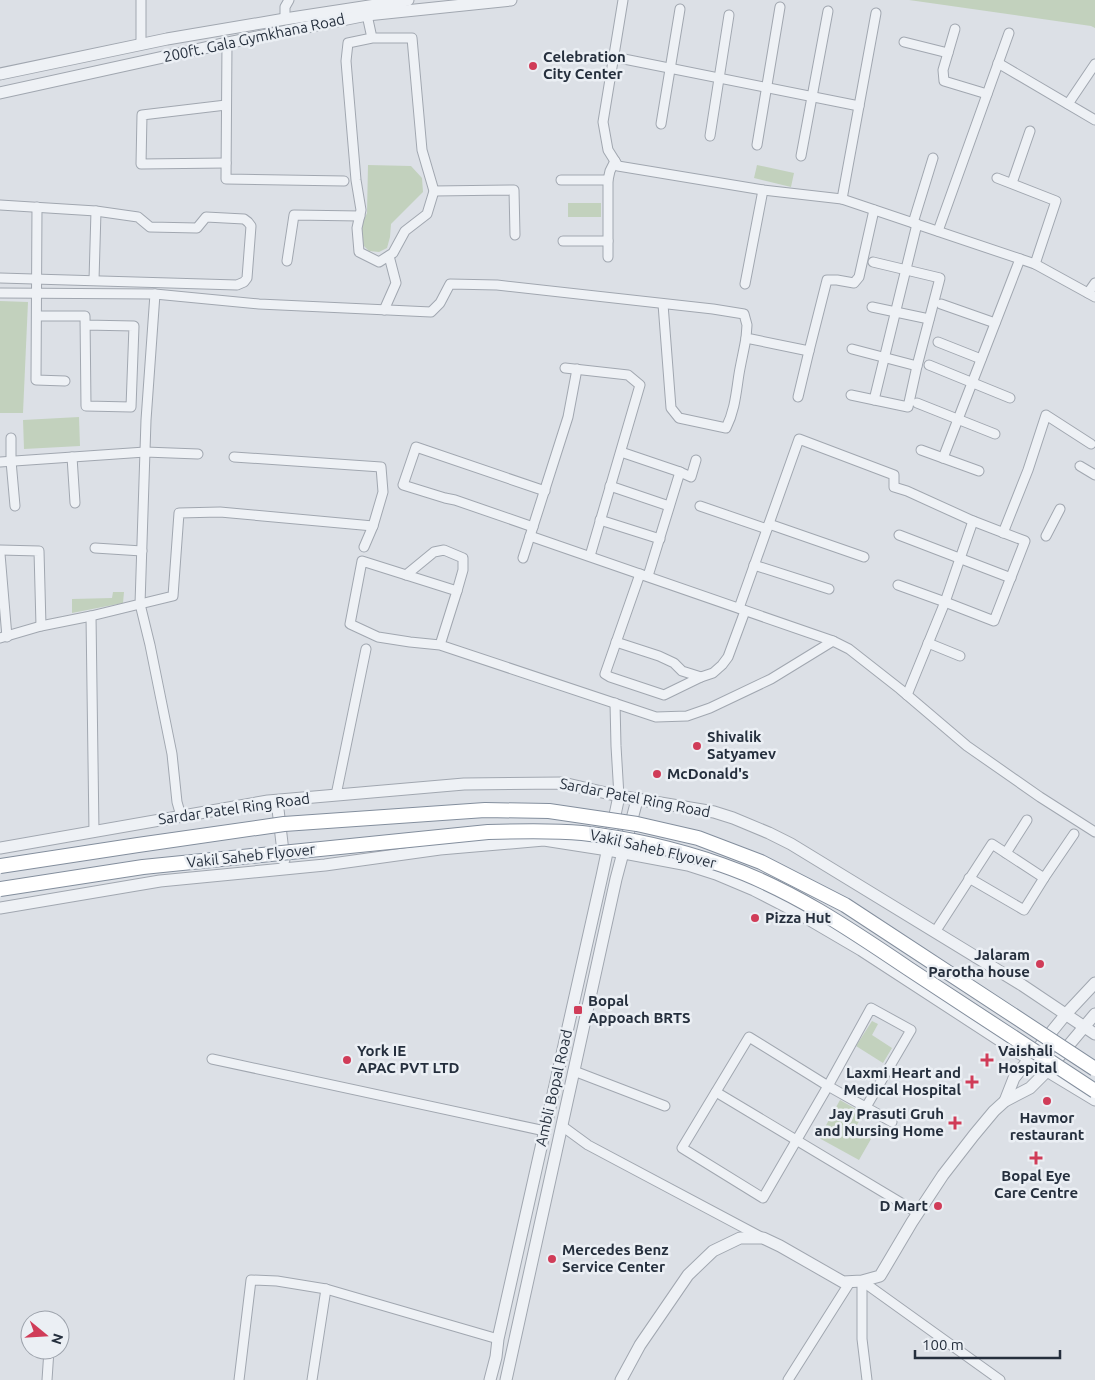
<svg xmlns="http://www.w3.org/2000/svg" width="1095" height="1380" viewBox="0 0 1095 1380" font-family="Ubuntu,sans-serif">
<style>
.green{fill:#c2d1bd}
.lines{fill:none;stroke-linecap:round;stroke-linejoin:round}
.minor-casing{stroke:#a1a7b0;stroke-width:11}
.tertiary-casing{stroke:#a1a7b0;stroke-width:13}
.minor{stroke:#eef1f5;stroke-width:9}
.tertiary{stroke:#eef1f5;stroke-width:11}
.trunk-bridge-casing{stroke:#838e9d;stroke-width:16;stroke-linecap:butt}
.trunk-bridge{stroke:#fff;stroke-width:14}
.poi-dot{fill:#d03c58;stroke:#ebeff4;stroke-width:2}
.labels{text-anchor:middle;stroke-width:5;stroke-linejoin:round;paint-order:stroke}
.street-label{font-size:15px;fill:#252f3d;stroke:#ebeff4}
.poi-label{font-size:15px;font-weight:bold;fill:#252f3d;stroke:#ebeff4;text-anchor:start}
</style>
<rect width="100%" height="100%" fill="#dce0e6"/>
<!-- green -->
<g class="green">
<path d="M909,0H1095V28L1091,26Z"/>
<path d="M368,165L411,166L422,178L423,192L391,224L390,237L387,248L379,252L369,251L363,245L361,226L367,213Z"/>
<path d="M757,165L794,173L791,187L754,178Z"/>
<rect x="568" y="203" width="33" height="14"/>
<path d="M0,301L28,302L23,413H0Z"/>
<path d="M79,417L80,446L24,449L23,420Z"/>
<path d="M113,592H124L123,603L72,613V599L112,598Z"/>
<path d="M872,1021L878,1024L872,1035L892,1048L883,1063L856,1046Z"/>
<path d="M840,1100L863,1113L855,1129L871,1139L859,1160L819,1138Z"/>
</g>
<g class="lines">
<!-- minor casing -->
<g class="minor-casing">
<g id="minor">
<path d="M141,0V44"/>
<path d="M623,0L603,122L608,150L618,166L763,190L842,199L1035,264L1095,297"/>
<path d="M367,15L372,38H412L422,150L434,191L427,214L405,231L393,253L379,262L359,252L357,228L361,210L356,180L346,61L348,43L372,38"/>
<path d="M285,19V7L289,0"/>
<path d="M955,29L943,70L944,81L987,94"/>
<path d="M904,42L948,53"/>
<path d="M227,43L226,179L344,181"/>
<path d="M614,57L859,106"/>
<path d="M998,63L1095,120"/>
<path d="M1068,104L1095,64"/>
<path d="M661,124L680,9"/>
<path d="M710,136L729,15"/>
<path d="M757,145L780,7"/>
<path d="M801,156L828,11"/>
<path d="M226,163L141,164L142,115L226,105"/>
<path d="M997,178L1056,201L1035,264"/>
<path d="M561,180H608"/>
<path d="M1012,183L1030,131"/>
<path d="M434,191L514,190L515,235"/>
<path d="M842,199L876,13"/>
<path d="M0,205L96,211L138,217L150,227L197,228L206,217L244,219L248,222L251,226L247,278L244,282L237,285L0,278"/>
<path d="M37,207L36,380L65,381"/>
<path d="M913,223L933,158"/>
<path d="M938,231L1009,33"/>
<path d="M563,241H608"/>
<path d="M608,257V180L610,171L615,161"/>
<path d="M287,261L294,215L360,216"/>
<path d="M94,280L96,211"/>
<path d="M745,284L763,190"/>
<path d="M0,293L155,294L259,304L431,312L440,303L450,284L497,285L713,309L744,314L747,325L746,338L809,351L827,280H837L854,283L859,277L874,210"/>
<path d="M1088,293L1095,283"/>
<path d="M663,304L671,408L679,418L726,428C735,410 736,393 739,374C741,362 744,350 746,338"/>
<path d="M941,304L995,323"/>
<path d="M872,307L929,319"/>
<path d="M384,310L396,283L389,256"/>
<path d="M37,316H85L86,406L131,407L134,326L85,325"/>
<path d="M938,342L981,359"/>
<path d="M852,349L917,366"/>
<path d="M929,365L1010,398"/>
<path d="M565,368L628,375L640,385L590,556"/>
<path d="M851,395L908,407L917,366L940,278L873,262"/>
<path d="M798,397L809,351"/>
<path d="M874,400L917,224"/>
<path d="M917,403L995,434"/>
<path d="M11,438V461L15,506"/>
<path d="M921,450L979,471"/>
<path d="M621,452L680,472"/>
<path d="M72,457L75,503"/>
<path d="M234,457L381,467L383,492L373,526L364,547"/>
<path d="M943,458L1020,259"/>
<path d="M0,462L145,452L198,454"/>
<path d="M1080,466L1095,475"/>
<path d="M610,486L669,506"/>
<path d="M700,506L767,529"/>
<path d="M600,520L660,539"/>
<path d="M769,524L864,557"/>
<path d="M533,527L455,500L445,498L403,485L416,447L545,491"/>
<path d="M1003,533L1028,470L1046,415L1091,444"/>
<path d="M899,535L1011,578"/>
<path d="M530,536L833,641"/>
<path d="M1046,536L1060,509"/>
<path d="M95,548L142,551"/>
<path d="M0,550L39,551L41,626"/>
<path d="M0,554L7,637"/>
<path d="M523,558L568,417L577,369"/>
<path d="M754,565L829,589"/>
<path d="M640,574L605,674L610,677L664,695L701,677"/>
<path d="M406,575L434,552L444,550L463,558V570L457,591"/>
<path d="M648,576L680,472L691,477L696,460"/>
<path d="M739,608L799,439L894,475V487L907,491L973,521L1025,541L994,621L945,602L898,585"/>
<path d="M0,638L41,626L91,616"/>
<path d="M616,642L659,656L674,663L682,671L701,677L713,673L722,665L728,657L745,611"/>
<path d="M928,643L960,656"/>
<path d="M440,645L457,591L362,561L350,624L378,637L410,642L440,645L656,717L687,716L710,708L771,679L833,641L849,649L900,689L967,746L1040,797L1095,832"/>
<path d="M907,695L945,602L973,521"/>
<path d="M615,703L616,746L619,796"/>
<path d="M336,795L366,649"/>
<path d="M181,816L177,802L172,754L150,645L140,604L173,596L179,513L220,512L373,526"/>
<path d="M94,832L91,616L140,604L146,420L155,294"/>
<path d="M1006,853L1027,820"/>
<path d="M969,878L1024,910L1044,878"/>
<path d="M935,932L992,844L1044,878L1074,834"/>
<path d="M212,1059L545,1131"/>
<path d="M574,1071L665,1106"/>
<path d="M716,1092L918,1213"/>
<path d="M866,1107L911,1030L871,1008L828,1086L763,1198L682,1148L749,1037L828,1086L892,1122"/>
<path d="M562,1126L588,1145L763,1238"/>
<path d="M862,1281L1000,1380"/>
<path d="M862,1281V1339L867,1380"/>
<path d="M47,1380L49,1350"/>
<path d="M239,1380L251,1280L277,1281L326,1289L498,1339"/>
<path d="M312,1380L326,1289"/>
<path d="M788,1380L850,1282"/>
</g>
</g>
<!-- tertiary casing -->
<g class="tertiary-casing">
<g id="tertiary">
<path d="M0,74L167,39L285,19L408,0"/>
<path d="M0,93L227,43L367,15L511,0"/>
<path d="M277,801L284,860"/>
<path d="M0,848L268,801L464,784L563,783L619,796L714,812L733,818L769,833L791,844L1022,985L1095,1034"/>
<path d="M0,908L160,881L325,865L440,849L544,840L608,850L688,865L716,874L754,890L791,909L861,950L1047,1071L1095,1100"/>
<path d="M1005,1101L1014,1078L1066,1014L1095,983"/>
<path d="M490,1380L496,1357L498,1339L602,876L619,796"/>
<path d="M506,1380L616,879L637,800"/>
<path d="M621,1380L640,1345L688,1275L713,1251L740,1238H763L780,1246L843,1282L862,1281L880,1276L912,1222L943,1175L974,1135L994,1111L1005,1101L1030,1088L1047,1071L1095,1014"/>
</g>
</g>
<!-- minor -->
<use href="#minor" class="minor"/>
<!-- tertiary -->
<use href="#tertiary" class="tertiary"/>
<!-- trunk-bridge casing -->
<g class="trunk-bridge-casing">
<g id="trunk-bridge">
<path d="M0,866L138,845L284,824L485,810L549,811L637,824L698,838L761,862L845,905L1095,1069"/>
<path d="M0,889L143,867L488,832C519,831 551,830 582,833C627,838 679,850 722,865C789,888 850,929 909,969C971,1009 1033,1050 1095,1091"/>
</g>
</g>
<!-- trunk-bridge -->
<use href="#trunk-bridge" class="trunk-bridge"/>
</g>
<!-- markers -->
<g class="poi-dot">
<circle cx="533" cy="66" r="5"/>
<circle cx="697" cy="746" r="5"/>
<circle cx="657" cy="774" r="5"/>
<circle cx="755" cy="918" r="5"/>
<circle cx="1040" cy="964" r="5"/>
<rect x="573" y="1005" width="10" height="10" rx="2.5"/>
<circle cx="347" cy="1060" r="5"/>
<path d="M984.5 1052.5h5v5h5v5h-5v5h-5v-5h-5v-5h5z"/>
<path d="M969.5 1074.5h5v5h5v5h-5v5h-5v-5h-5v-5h5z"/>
<circle cx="1047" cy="1101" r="5"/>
<path d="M952.5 1115.5h5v5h5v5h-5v5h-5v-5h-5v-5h5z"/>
<path d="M1033.5 1150.5h5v5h5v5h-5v5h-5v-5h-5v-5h5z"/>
<circle cx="938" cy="1206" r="5"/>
<circle cx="552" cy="1259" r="5"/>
</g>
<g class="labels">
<!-- street labels -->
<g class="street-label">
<text transform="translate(254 38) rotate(-12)" y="5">200ft. Gala Gymkhana Road</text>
<text transform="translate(635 798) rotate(11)" y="5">Sardar Patel Ring Road</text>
<text transform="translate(234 809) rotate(-8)" y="5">Sardar Patel Ring Road</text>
<text transform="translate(653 849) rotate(13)" y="5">Vakil Saheb Flyover</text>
<text transform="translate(251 856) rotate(-6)" y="5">Vakil Saheb Flyover</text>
<text transform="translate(554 1088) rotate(-77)" y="5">Ambli Bopal Road</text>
</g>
<!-- poi labels -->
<g class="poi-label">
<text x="543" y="62">Celebration<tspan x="543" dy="17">City Center</tspan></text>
<text x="707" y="742">Shivalik<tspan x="707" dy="17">Satyamev</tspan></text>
<text x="667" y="779">McDonald's</text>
<text x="765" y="923">Pizza Hut</text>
<text x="1030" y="960" text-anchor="end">Jalaram<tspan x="1030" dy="17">Parotha house</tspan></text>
<text x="588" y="1006">Bopal<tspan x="588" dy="17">Appoach BRTS</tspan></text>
<text x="357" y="1056">York IE<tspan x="357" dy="17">APAC PVT LTD</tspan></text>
<text x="998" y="1056">Vaishali<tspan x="998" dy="17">Hospital</tspan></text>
<text x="961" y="1078" text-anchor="end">Laxmi Heart and<tspan x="961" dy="17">Medical Hospital</tspan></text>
<text x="944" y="1119" text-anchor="end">Jay Prasuti Gruh<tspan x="944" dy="17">and Nursing Home</tspan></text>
<text x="1047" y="1123" text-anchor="middle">Havmor<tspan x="1047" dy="17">restaurant</tspan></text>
<text x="1036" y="1181" text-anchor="middle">Bopal Eye<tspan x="1036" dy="17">Care Centre</tspan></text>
<text x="928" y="1211" text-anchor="end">D Mart</text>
<text x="562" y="1255">Mercedes Benz<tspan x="562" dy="17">Service Center</tspan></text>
</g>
</g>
<!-- north arrow -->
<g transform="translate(45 1335) rotate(108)"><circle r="24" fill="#ebeff4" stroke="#9ca2ab"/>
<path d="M0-4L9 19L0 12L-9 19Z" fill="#d03c58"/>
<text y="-8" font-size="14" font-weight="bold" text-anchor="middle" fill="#252f3d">N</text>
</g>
<!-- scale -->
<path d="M915 1350v8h145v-8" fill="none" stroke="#252f3d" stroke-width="2.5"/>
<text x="922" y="1350" font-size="15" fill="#252f3d" stroke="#ebeff4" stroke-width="4" paint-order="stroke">100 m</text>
</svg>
